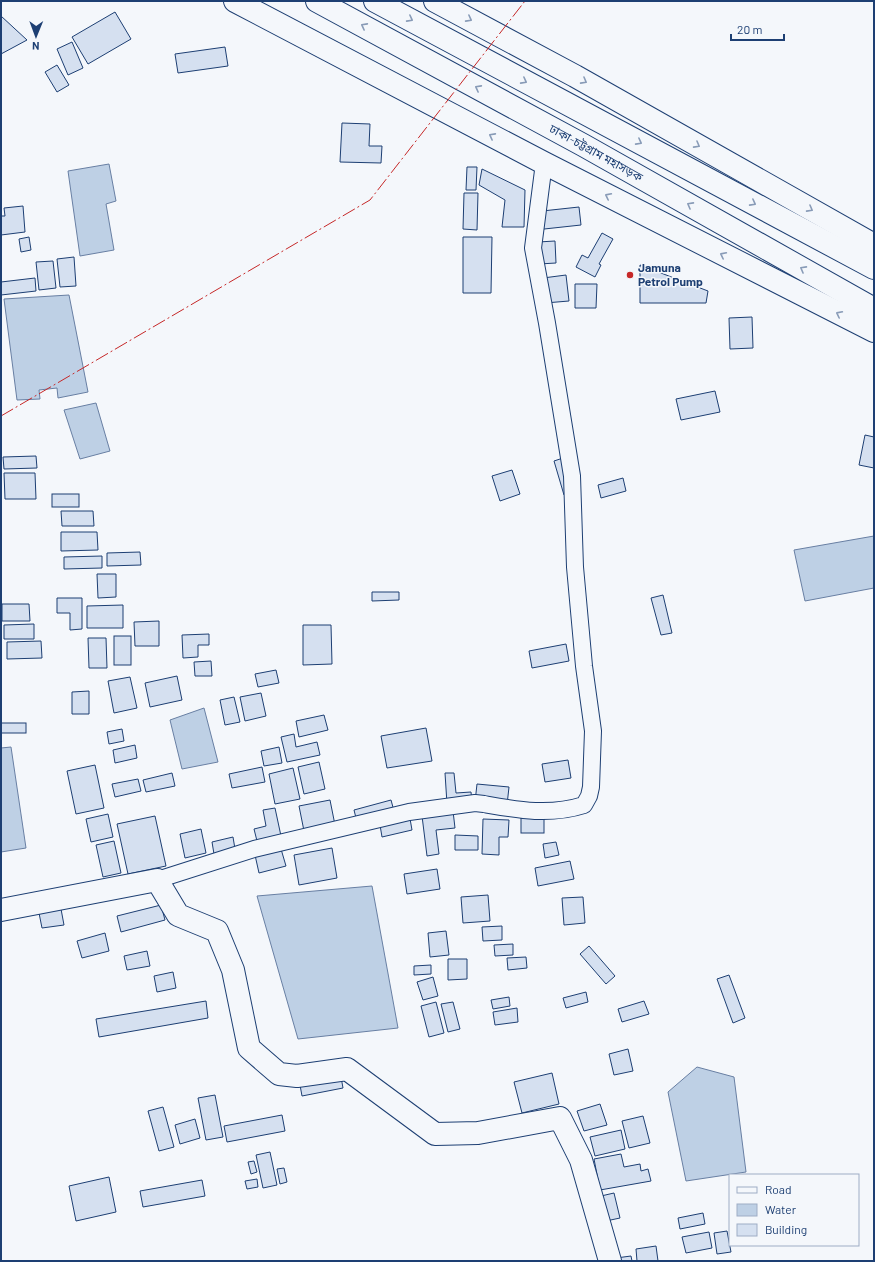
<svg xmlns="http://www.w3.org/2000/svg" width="875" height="1262" viewBox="0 0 875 1262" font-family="Barlow,'Noto Sans Bengali',sans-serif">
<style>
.water{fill:#bed0e5;stroke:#687fa3}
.building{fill:#d5e0f0;stroke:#1d3f73}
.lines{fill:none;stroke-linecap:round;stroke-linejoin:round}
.street-casing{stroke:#1d3f73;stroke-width:18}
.secondary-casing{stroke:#1d3f73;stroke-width:24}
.highway-casing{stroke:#1d3f73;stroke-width:24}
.street{stroke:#f4f7fb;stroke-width:16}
.secondary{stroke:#f4f7fb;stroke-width:22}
.highway{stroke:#f4f7fb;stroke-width:22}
.power{stroke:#c62828;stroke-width:1;stroke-dasharray:14 3 2 3;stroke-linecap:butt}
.oneway{stroke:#889bb7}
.poi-dot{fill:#c62828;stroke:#f4f7fb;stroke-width:1.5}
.labels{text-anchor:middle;stroke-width:3;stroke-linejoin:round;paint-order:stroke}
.street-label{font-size:12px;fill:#1d3f73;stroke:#f4f7fb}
.poi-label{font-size:12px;font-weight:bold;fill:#1d3f73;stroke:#f4f7fb;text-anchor:start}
</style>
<rect width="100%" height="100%" fill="#f4f7fb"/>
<!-- water -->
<g class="water">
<path d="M109,164L116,201L106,204L114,250L80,256L68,171Z"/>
<path d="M69,295L88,392L58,398L57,388L39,390L40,399L17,400L4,299Z"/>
<path d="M96,403L110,451L80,459L64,410Z"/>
<path d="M874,536V588L805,601L794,550Z"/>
<path d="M204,708L218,762L182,769L170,720Z"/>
<path d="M11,747L26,848L1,852V748Z"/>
<path d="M372,886L398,1028L298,1039L257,896Z"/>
<path d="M697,1067L734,1077L746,1172L686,1181L668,1092Z"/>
</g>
<!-- building -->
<g class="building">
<path d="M115,12L131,39L88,64L72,37Z"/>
<path d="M1,16L27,40L1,54Z"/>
<path d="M72,42L83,68L68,75L57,49Z"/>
<path d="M225,47L228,66L178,73L175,54Z"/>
<path d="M57,65L69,85L57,92L45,72Z"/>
<path d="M342,123L370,124L369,146H382L381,163L340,162Z"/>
<path d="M467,167H477L476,190H466Z"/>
<path d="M482,169L525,190L524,227H502L505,200L479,185Z"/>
<path d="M464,193H478L477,230L463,229Z"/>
<path d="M23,206L25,232L1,235V216H5L4,208Z"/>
<path d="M579,207L581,225L535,230L533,212Z"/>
<path d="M602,233L613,239L599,264L601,265L595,277L576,267L582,255L588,258Z"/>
<path d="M29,237L31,250L21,252L19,239Z"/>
<path d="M463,237H492L491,293H463Z"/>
<path d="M555,241L556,263L539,264L538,242Z"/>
<path d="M74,257L76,286L60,287L57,259Z"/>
<path d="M53,261L56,288L39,290L36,262Z"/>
<path d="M640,265L708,291L706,303H640Z"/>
<path d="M566,275L569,301L545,303L543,278Z"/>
<path d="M35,278L36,291L1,295V282Z"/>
<path d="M575,284H597L596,308H575Z"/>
<path d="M752,317L753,348L730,349L729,318Z"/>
<path d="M715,391L720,412L681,420L676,399Z"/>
<path d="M865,435L874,437V468L859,465Z"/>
<path d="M36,456L37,468L4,469L3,457Z"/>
<path d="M569,456L579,490L564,495L554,461Z"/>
<path d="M512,470L520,494L500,501L492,476Z"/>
<path d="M4,473H35L36,499H5Z"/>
<path d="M623,478L626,491L601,498L598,485Z"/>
<rect x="52" y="494" width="27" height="13"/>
<path d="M61,511H93L94,526H62Z"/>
<path d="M61,532H97L98,550L61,551Z"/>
<path d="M140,552L141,565L107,566V553Z"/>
<path d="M102,556V568L64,569V557Z"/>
<path d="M97,574H116V597L98,598Z"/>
<path d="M372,592H399V600L372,601Z"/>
<path d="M663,595L672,633L661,635L651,598Z"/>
<path d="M57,598H82V629L70,630V613H57Z"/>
<path d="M2,604H29L30,621H2Z"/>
<path d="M123,605V628H87V606Z"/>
<path d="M159,621V646H135L134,622Z"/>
<path d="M34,624V639H4V625Z"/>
<path d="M303,625H331L332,664L303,665Z"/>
<path d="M209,634V645H198V657L183,658L182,635Z"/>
<rect x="114" y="636" width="17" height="29"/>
<path d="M88,638H106L107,668H89Z"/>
<path d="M41,641L42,658L7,659V642Z"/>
<path d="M566,644L569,661L532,668L529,651Z"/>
<path d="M211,661L212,676H195L194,662Z"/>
<path d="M276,670L279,683L258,687L255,674Z"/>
<path d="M177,676L182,700L150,707L145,683Z"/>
<path d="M130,677L137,708L114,713L108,681Z"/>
<path d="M89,691V714H72V692Z"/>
<path d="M261,693L266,716L245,721L240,697Z"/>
<path d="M234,697L240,722L225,725L220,700Z"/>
<path d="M324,715L328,730L299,737L296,721Z"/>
<rect x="1" y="723" width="25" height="10"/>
<path d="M426,728L432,761L387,768L381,736Z"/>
<path d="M122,729L124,741L109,744L107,732Z"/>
<path d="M294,734L296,747L317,742L320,755L287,762L281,737Z"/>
<path d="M135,745L137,758L115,763L113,750Z"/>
<path d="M279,747L282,763L264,766L261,751Z"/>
<path d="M568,760L571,778L545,782L542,764Z"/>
<path d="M319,762L325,789L304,794L298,767Z"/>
<path d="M95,765L104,808L76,814L67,771Z"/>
<path d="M262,767L265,782L232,788L229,774Z"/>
<path d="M293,768L300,799L275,804L269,774Z"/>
<path d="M172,773L175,786L146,792L143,780Z"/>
<path d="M445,773H454L456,793L471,792L472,802L447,804Z"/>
<path d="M138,779L141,791L115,797L112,784Z"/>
<path d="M477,784L509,787L507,805L475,802Z"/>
<path d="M330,800L336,830L305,836L299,806Z"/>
<path d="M391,800L394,811L357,822L354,810Z"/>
<path d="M275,808L281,836L257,841L254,829L266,826L263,810Z"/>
<path d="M453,811L455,828L436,830L439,854L427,856L422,816Z"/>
<path d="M409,813L412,830L382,837L379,819Z"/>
<path d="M108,814L113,837L91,842L86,819Z"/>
<path d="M155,816L166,866L128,874L117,824Z"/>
<rect x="521" y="818" width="23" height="15"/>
<path d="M483,819L509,820L508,837H499V855L482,854Z"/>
<path d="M201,829L206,853L185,858L180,834Z"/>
<path d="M455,835L478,836V850H455Z"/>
<path d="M233,837L235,849L214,854L212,842Z"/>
<path d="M114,841L121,873L103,877L96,845Z"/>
<path d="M556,842L559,855L545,858L543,844Z"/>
<path d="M332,848L337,878L299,885L294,855Z"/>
<path d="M281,849L286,866L259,873L255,855Z"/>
<path d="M570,861L574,879L538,886L535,868Z"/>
<path d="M437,869L440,889L407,894L404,874Z"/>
<path d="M488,895L490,921L463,923L461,897Z"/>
<path d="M583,897L585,923L564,925L562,898Z"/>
<path d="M161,905L165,920L121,932L117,916Z"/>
<path d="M61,909L64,925L42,928L39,913Z"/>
<path d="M502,926V940L483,941L482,927Z"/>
<path d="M446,931L449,955L430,957L428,933Z"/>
<path d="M105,933L109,951L82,958L77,941Z"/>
<path d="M513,944V955L495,956L494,945Z"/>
<path d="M589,946L615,976L606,984L580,954Z"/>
<path d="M147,951L150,966L127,970L124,956Z"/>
<path d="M526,957L527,968L508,970L507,958Z"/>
<path d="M448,959H467V979L448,980Z"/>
<path d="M431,965V974L414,975V966Z"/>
<path d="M173,972L176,988L157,992L154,976Z"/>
<path d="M729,975L745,1018L733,1023L717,979Z"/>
<path d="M433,977L438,996L423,1000L417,982Z"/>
<path d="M586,992L588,1002L566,1008L563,998Z"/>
<path d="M509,997L510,1006L493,1009L491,1000Z"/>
<path d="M206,1001L208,1018L99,1037L96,1019Z"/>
<path d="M644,1001L649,1014L622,1022L618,1009Z"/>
<path d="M436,1002L444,1033L429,1037L421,1006Z"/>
<path d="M453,1002L460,1029L448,1032L441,1004Z"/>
<path d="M517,1008L518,1022L495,1025L493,1012Z"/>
<path d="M628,1049L633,1071L614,1075L609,1054Z"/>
<path d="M552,1073L559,1104L522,1113L514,1082Z"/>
<path d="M341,1077L343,1088L302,1096L300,1085Z"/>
<path d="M215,1095L223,1137L206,1140L198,1098Z"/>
<path d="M600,1104L607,1125L584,1131L577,1111Z"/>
<path d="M163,1107L174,1147L159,1151L148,1111Z"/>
<path d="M282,1115L285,1131L227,1142L224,1126Z"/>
<path d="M643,1116L650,1143L629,1148L622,1121Z"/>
<path d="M195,1119L200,1138L180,1144L175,1125Z"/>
<path d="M621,1130L625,1149L595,1156L590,1137Z"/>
<path d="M270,1152L277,1185L263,1188L256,1155Z"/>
<path d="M621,1154L624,1167L640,1164L641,1171L648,1169L651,1181L600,1190L594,1159Z"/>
<path d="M254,1161L257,1172L251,1174L248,1162Z"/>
<path d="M284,1168L287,1182L280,1184L277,1169Z"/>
<path d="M109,1177L116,1212L76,1221L69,1186Z"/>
<path d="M257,1179L258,1187L247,1189L245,1181Z"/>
<path d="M202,1180L205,1196L143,1207L140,1191Z"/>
<path d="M614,1193L620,1218L606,1221L601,1196Z"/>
<path d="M703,1213L705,1224L680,1229L678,1218Z"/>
<path d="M727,1231L731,1252L717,1254L714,1233Z"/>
<path d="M709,1232L712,1248L686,1253L682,1237Z"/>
<path d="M656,1246L658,1261H637L636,1249Z"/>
<path d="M631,1256L632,1261H616V1258Z"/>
</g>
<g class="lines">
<!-- street casing -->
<g class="street-casing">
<path id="street" d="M157,880L254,849L409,812L475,803L484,804C518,810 549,816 584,805L589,796L591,787L593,731L584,666L575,567L572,476L547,323L533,248L544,163"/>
</g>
<!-- secondary casing -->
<g class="secondary-casing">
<path id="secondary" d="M1,910L157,880L178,915L217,931L233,970L249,1048L279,1074L297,1076L347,1069L435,1134L478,1133L560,1118L581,1160L610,1261"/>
</g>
<!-- highway casing -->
<g class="highway-casing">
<g id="highway">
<path d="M235,1L544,163L874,331"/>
<path d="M317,1L583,145L874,309"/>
<path d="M375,1L874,268"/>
<path d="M435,1L575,76L874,245"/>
</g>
</g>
<!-- street -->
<use href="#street" class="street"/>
<!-- secondary -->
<use href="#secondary" class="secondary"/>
<!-- highway -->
<use href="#highway" class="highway"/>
<!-- power -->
<path class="power" d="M1,416L370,200L525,1"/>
</g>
<!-- one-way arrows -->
<defs><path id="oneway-chevron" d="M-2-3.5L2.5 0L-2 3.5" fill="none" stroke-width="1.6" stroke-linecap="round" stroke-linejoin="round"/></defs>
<g class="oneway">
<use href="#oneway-chevron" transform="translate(410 19) rotate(28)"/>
<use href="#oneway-chevron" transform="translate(469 19) rotate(28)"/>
<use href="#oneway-chevron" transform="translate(364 26) rotate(-152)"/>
<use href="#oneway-chevron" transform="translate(524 81) rotate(28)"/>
<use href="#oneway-chevron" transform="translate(584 81) rotate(29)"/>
<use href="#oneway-chevron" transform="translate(478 88) rotate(-152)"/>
<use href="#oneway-chevron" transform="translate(492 136) rotate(-152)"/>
<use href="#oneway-chevron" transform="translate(639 142) rotate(28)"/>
<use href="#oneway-chevron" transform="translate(697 145) rotate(29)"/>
<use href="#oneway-chevron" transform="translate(608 196) rotate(-153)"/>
<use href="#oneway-chevron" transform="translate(753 203) rotate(28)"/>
<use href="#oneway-chevron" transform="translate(690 205) rotate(-151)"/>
<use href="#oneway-chevron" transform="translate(810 209) rotate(29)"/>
<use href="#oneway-chevron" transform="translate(723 255) rotate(-153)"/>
<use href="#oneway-chevron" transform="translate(803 269) rotate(-151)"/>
<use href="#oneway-chevron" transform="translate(839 314) rotate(-153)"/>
</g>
<!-- markers -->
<circle class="poi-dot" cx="630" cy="275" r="4"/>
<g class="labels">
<!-- street labels -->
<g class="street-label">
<text transform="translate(596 153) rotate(29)" y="4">ঢাকা-চট্টগ্রাম মহাসড়ক</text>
</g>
<!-- poi labels -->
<g class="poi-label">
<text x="638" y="272">Jamuna<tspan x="638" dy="14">Petrol Pump</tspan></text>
</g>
</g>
<!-- border -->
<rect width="875" height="1262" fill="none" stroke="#1d3f73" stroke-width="4"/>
<!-- legend -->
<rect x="729" y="1174" width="130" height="72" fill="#f4f7fb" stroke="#9eadc5"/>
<rect x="737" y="1187" width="20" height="6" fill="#f4f7fb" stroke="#9eadc5"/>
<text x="765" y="1194" font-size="12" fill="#1d3f73">Road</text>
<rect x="737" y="1204" width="20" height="12" fill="#bed0e5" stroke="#9eadc5"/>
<text x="765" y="1214" font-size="12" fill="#1d3f73">Water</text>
<rect x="737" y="1224" width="20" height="12" fill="#d5e0f0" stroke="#9eadc5"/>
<text x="765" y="1234" font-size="12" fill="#1d3f73">Building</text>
<!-- north arrow -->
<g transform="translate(36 36) rotate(181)" stroke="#f4f7fb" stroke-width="3" paint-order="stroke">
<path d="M0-3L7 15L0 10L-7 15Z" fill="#1d3f73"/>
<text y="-6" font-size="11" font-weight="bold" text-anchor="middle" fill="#1d3f73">N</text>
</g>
<!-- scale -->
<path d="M731 34v6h53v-6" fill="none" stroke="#1d3f73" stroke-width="2"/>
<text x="737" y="34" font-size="12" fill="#1d3f73" stroke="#f4f7fb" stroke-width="3" paint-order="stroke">20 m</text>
</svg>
